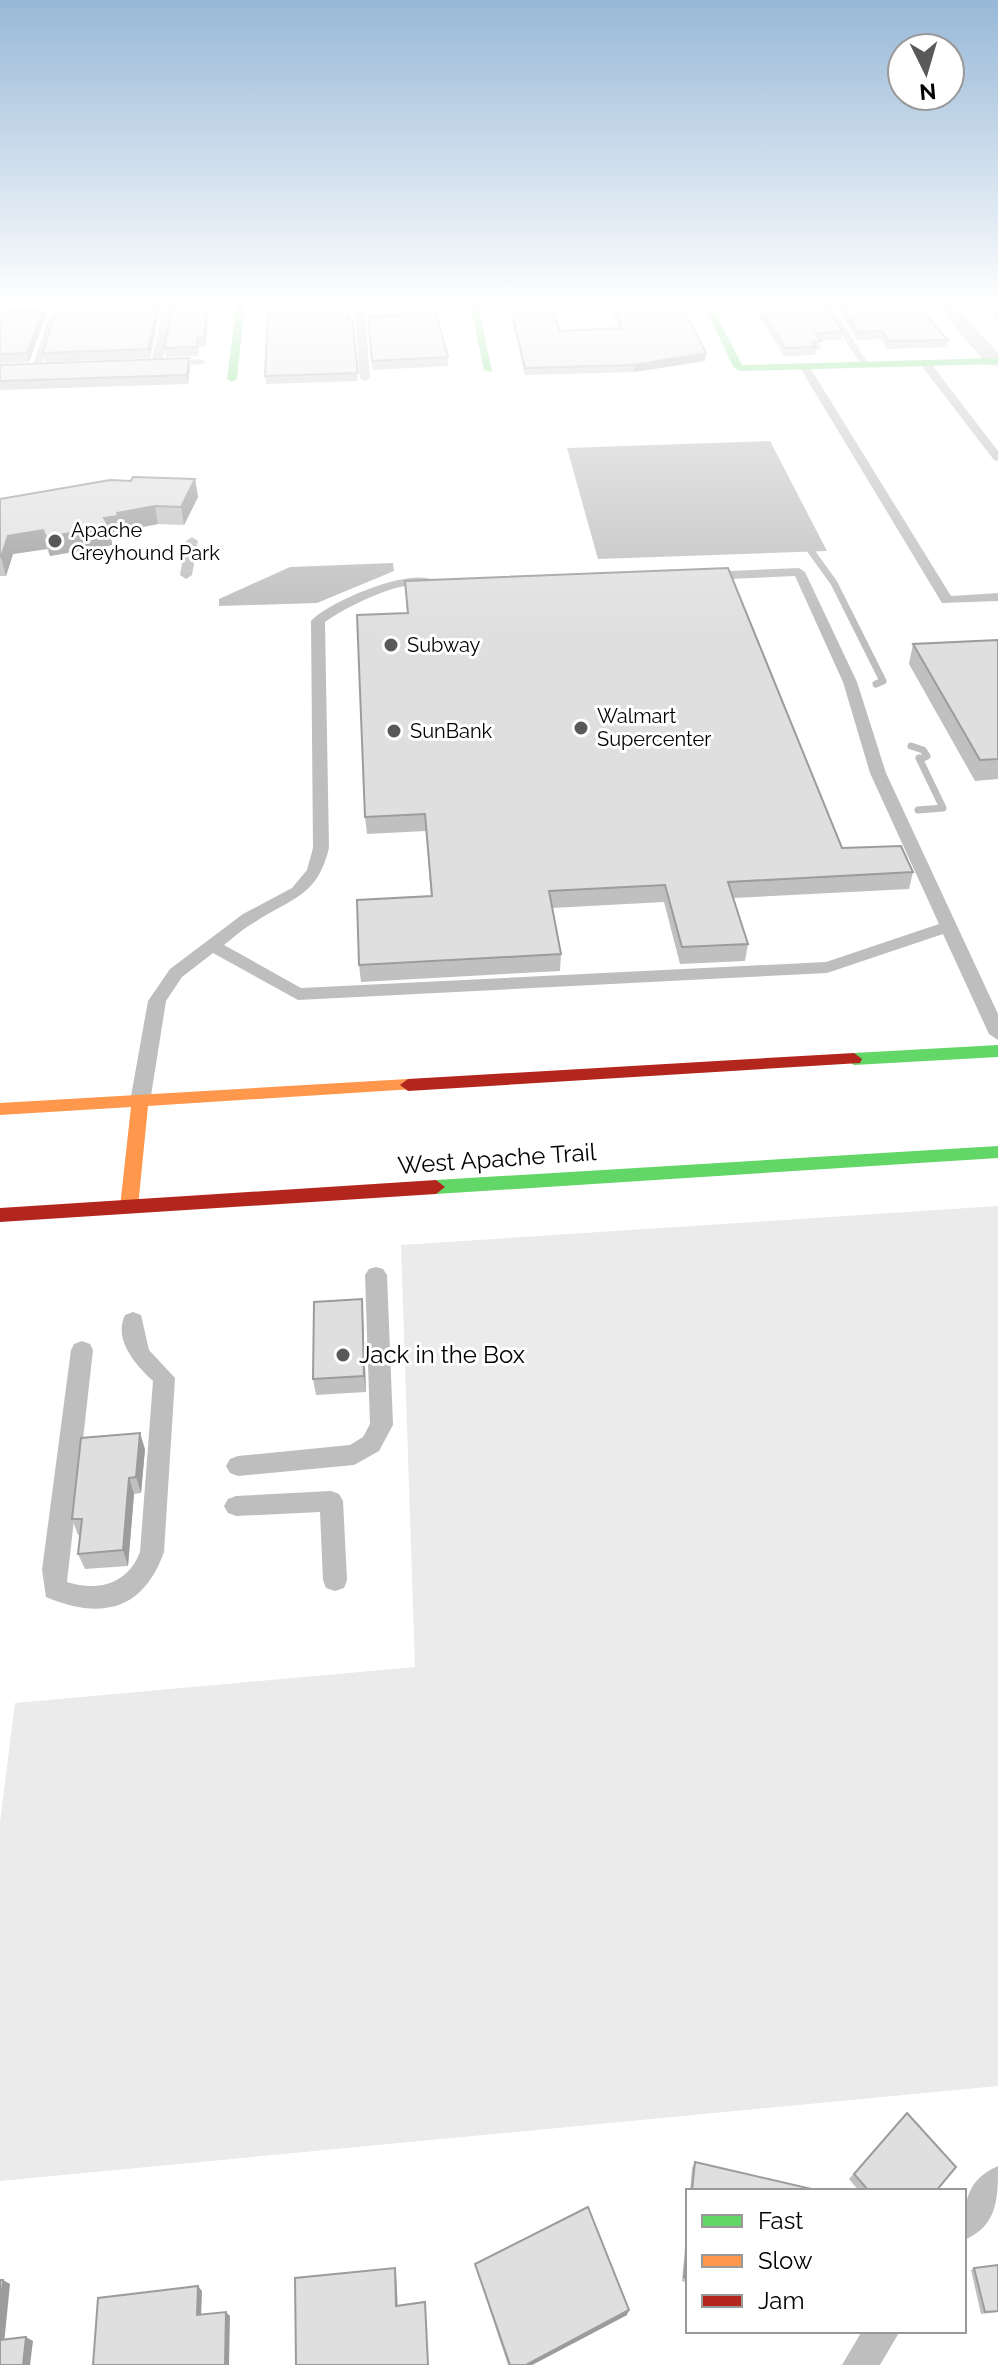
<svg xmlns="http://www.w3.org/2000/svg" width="998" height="2365" viewBox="0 0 998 2365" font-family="Raleway,sans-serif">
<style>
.green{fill:#ebebeb}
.water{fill:#bebebe}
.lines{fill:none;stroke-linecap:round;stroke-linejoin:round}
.stream{stroke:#bebebe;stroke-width:7}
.lane{fill:#bebebe;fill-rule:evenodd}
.street{fill:#bebebe;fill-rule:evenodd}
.fast{fill:#63d668;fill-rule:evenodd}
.slow{fill:#ff974d;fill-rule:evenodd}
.jam{fill:#b3261e;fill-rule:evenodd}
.wall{fill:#c0c0c0}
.shaded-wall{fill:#9c9c9c}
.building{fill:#dfdfdf;stroke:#9c9c9c;stroke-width:2}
.poi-dot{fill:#595959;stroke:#fff;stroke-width:3}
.labels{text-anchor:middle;stroke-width:6;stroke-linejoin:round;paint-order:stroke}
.far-poi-label{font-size:20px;fill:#000;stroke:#fff;text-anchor:start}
.street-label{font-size:24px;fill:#000;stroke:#fff}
.poi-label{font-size:24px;fill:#000;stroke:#fff;text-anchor:start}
</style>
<rect width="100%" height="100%" fill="#fff"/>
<!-- green -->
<path class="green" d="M998,1206V2086L0,2181V1822L15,1703L415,1667L401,1245Z"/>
<!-- water -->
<g class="water">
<path d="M770,441L827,551L598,559L567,448Z"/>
<path d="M393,563L394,571L317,603L219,606V599L290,567Z"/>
</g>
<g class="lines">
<!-- stream -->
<g class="stream">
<path d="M811,551L834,583L883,681L876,684"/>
<path d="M911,746L923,750L927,756L921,759"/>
<path d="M918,810L943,808L919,758"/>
</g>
<!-- lane -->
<g class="lane">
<path d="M354,300H364L370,378L365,381L360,378Z"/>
<path d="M819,300H828L870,366H862Z"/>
<path d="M167,310L172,313L162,362L200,359L205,362L204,364L156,367L151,364L162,313Z"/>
<path d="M50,314L58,316L40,368L31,370Z"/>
<path d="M921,361H929L998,451V461L994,460L921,365Z"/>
<path d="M804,363L809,366L951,596L998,593V601L942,603L799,366Z"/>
<path d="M192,537L198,541L192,575L186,579L180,575L186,541Z"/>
<path d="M799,568L805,572L857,682L886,773L998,1014V1040L989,1034L943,934L827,973L298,1000L213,953L182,977L166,1001L150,1102L147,1107H133L130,1102L148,1001L170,969L243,914L292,888L307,870L313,848L311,621C330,601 414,565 437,582C427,589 413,584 400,587C380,591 341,610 325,622L329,848C317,897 293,897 255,922C244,928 234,937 224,945L301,988L826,962L939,924L870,773L843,682L795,576L706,580L700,576L706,572Z"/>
<path d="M376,1267L383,1269L387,1275L393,1425L379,1451L354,1465L238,1476L230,1473L226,1466L230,1459L238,1456L350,1445L363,1437L370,1424L365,1275L369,1269Z"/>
<path d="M133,1312L141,1315L149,1350L175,1378L164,1552C143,1611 101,1620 46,1597L42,1570L71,1350L74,1344L82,1341L90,1344L93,1350L67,1582C98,1592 128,1584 140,1552L153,1381C136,1365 113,1340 125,1315Z"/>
<path d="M331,1491L339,1494L343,1501L347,1580L344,1588L335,1591L326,1588L323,1580L320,1512L236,1516L228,1513L224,1506L228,1499L236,1496Z"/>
<path d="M998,2166C998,2198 998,2226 964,2240C964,2208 963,2181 998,2166Z"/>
<path d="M862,2331H900L880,2365H842Z"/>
</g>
<!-- street -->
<g class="street">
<path d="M0,300H14L0,306Z"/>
<path d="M931,300H950L998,353V366L988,365Z"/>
</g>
<!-- fast -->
<g class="fast">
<path d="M237,300H245L237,379L232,382L227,379Z"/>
<path d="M469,300H477L492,372L484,370Z"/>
<path d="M701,300H709L742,365L998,358V364L739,371L734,368Z"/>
<path d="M998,1045V1057L854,1065L846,1059L854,1053Z"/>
<path d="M998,1146V1158L436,1194L427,1187L436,1180Z"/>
</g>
<!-- slow -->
<path class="slow" d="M408,1079L414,1081L416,1085L414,1089L148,1106L138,1207L135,1212H123L120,1207L131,1107L0,1115V1103Z"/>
<!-- jam -->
<g class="jam">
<path d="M854,1053L862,1059L860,1063L408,1091L400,1085L408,1079Z"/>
<path d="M436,1180L445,1187L436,1194L0,1222V1208Z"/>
</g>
</g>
<!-- wall -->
<g class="wall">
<path d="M153,300H207L208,320L205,347H199L198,356L166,357L164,348L172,312L165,307L159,312L150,358L45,362L43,353L152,302Z"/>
<path d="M406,300H437L439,316H437L448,357V366L372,370L368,316L401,315L400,305L407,304Z"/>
<path d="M608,300H675L705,361L634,372L525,375L512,321V314L560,331L619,328Z"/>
<path d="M731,300H822L843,332L841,340H820V349H816L815,355L784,356L751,304L733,305Z"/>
<path d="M832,300H913L948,340L947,347L887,349L880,339L857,340Z"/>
<path d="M978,300H998V324Z"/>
<path d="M44,306L46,315L29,362L0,363V312L37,311Z"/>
<path d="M277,312L352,317L358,381L266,384L265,376Z"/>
<path d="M189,358L190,368L188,384L0,390V365Z"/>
<path d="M195,479L198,497L184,525L158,524L121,531L122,534L111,536L112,545L50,556L47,549L13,554L6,576H0V499L131,481Z"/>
<path d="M405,581L842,848L913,872L909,889L733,898L748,944L745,961L680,964L664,902L552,908L561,954L560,971L361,982L359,965L431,896L426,831L367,834L365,817L407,613Z"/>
<path d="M998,640V779L975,781L909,664L913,644Z"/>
<path d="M362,1299L366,1392L316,1395L313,1379Z"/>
<path d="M145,1449L141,1493L134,1494L128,1566L85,1569L78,1554L80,1535H78L72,1519Z"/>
<path d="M907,2113L936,2191H859L849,2179Z"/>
<path d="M695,2162L816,2191H690L692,2168Z"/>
<path d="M688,2214V2283L682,2281Z"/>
<path d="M475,2264L627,2315L532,2365H508L476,2268Z"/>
<path d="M998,2265V2312L981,2314L971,2270L974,2268Z"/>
</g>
<!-- shaded-wall -->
<g class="shaded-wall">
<path d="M162,300H164L165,307L159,312L150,358L148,349L158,303Z"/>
<path d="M207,300L208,320L205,347L204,338Z"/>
<path d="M44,306L46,315L29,362L27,353Z"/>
<path d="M706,353L705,361L634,372V365Z"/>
<path d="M189,358L190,368L188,384L187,375Z"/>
<path d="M195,479L198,497L184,525L181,507Z"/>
<path d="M155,506L158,524L121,531L122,534L111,536L112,545L50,556L46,537L117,513Z"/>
<path d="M43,530L47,549L13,554L6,576L1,557L8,536Z"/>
<path d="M362,1299L363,1316L366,1392L364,1376Z"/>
<path d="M140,1433L145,1449L141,1493L136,1477Z"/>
<path d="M129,1478L134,1494L128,1566L123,1550Z"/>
<path d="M395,2268L396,2272L398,2311L396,2306Z"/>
<path d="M3,2280L10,2284L4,2344L0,2342V2311Z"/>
<path d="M198,2286L202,2291L201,2319L197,2315Z"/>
<path d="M629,2310L627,2315L532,2365H526Z"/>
<path d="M226,2312L230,2316L229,2365H225Z"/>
<path d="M26,2337L33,2341L30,2365H23Z"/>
</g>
<!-- building -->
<g class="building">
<path d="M153,300H162L158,303L148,349L43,353L58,305L152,302Z"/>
<path d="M167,300H207V311L204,338H198L197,347L164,348L174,305Z"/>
<path d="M276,300H348V318L352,317L358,373L265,376L268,312H277Z"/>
<path d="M407,300H437L439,308H435L448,357L372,361L368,316L402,315L400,305L407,304Z"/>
<path d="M611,300H675L676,302H680L706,353L634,365L525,368L512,314L553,312L560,331L622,328Z"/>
<path d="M754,300H822L843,332L815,333L821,341L812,342L816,347L785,348Z"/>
<path d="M838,300H913L948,340L889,341L882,331L858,332Z"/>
<path d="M986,300H998V315Z"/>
<path d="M39,306H44L27,353L0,354V312L37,311Z"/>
<path d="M189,358L187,375L0,381V365Z"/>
<path d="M133,477L195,479L181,507L155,506L117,513L118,516L104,518L109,527L46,537L43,530L8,536L1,557H0V499L110,480L131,481Z"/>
<path d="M728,568L842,848L901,846L913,872L728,882L748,944L682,947L665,885L549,891L561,954L359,965L357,900L432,896L425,814L365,817L357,615L408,613L405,581Z"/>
<path d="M998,640V759L980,760L913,644Z"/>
<path d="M362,1299L364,1376L313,1379L314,1302Z"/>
<path d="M140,1433L136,1477L129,1478L123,1550L78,1554L82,1519H72L81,1438Z"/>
<path d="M907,2113L956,2167L936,2191H869L854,2174Z"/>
<path d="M695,2162L816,2190V2191H692Z"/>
<path d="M588,2207L629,2310L526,2365H510L475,2264Z"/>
<path d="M688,2237V2277H684Z"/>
<path d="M998,2265V2311L985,2312L974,2268Z"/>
<path d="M395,2268L396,2306L425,2302L428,2365H296L295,2278Z"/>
<path d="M0,2280H3L0,2311Z"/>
<path d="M198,2286L197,2315L226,2312L225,2365H93L98,2298Z"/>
<path d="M26,2337L23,2365H0V2340Z"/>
</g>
<!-- sky -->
<linearGradient id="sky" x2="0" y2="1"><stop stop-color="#97b8d7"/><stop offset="0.48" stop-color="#fff"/><stop offset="1" stop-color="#fff" stop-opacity="0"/></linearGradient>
<rect width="998" height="631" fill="url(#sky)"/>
<!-- markers -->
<g class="poi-dot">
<circle cx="55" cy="541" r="8"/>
<circle cx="391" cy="645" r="8"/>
<circle cx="581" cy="728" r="8"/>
<circle cx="394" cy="731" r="8"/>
<circle cx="343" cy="1355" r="8"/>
</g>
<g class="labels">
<!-- far-poi labels -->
<g class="far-poi-label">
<text x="71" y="537">Apache<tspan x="71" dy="23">Greyhound Park</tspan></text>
<text x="407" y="652">Subway</text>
<text x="597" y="723">Walmart<tspan x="597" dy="23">Supercenter</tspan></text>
<text x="410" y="738">SunBank</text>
</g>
<!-- street labels -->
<g class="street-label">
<text transform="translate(497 1159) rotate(-4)" y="8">West Apache Trail</text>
</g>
<!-- poi labels -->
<g class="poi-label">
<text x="359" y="1363">Jack in the Box</text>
</g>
</g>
<!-- legend -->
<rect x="686" y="2189" width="280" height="144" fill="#ffffff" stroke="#999999" stroke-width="2"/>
<rect x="702" y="2215" width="40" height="12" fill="#63d668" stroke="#999999" stroke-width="2"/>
<text x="758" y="2229" font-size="24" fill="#000000">Fast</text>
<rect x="702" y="2255" width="40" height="12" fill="#ff974d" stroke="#999999" stroke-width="2"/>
<text x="758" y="2269" font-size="24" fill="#000000">Slow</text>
<rect x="702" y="2295" width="40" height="12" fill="#b3261e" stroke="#999999" stroke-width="2"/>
<text x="758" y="2309" font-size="24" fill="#000000">Jam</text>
<!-- north arrow -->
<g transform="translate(926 72) rotate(175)"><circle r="38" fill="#ffffff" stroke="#999999" stroke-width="2"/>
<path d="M0-6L14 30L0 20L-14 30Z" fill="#595959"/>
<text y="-12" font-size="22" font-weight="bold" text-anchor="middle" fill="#000000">N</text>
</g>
</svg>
